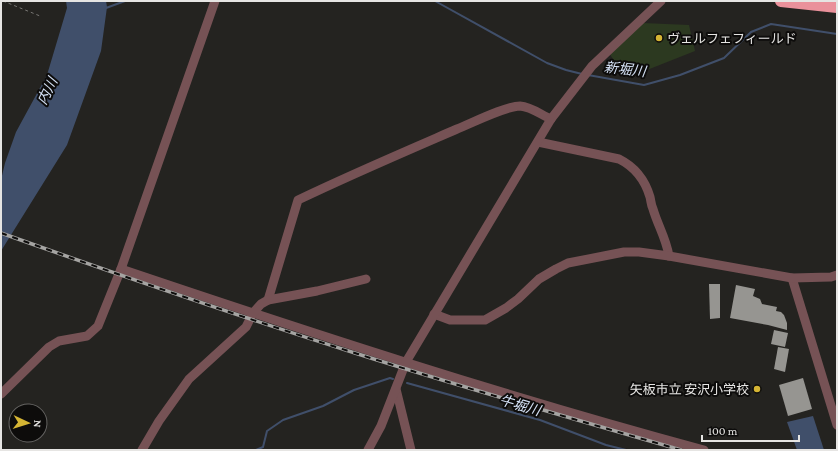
<svg xmlns="http://www.w3.org/2000/svg" width="838" height="451" viewBox="0 0 838 451" font-family="'Crimson Pro','Noto Sans JP',serif">
<style>
.green{fill:#2c3920}
.water{fill:#404f6a}
.lines{fill:none;stroke-linecap:round;stroke-linejoin:round}
.stream{stroke:#404f6a;stroke-width:2}
.building{fill:#969591}
.path{stroke:#777673;stroke-width:1;stroke-dasharray:3 3;stroke-linecap:butt}
.minor{stroke:#765255;stroke-width:9}
.highway{stroke:#ea919b;stroke-width:12}
.rail-casing{stroke:#a5a4a2;stroke-width:3.5}
.rail{stroke:#0d0c0b;stroke-width:2;stroke-dasharray:6;stroke-linecap:butt}
.poi-dot{fill:#d5b534;stroke:#0d0c0b;stroke-width:1.5}
.labels{text-anchor:middle;stroke-width:4;stroke-linejoin:round;paint-order:stroke}
.poi-label{font-size:13px;fill:#e6e5e3;stroke:#0d0c0b;text-anchor:start}
.water-label{font-size:14px;font-style:italic;fill:#d5e2f6;stroke:#0d0c0b}
</style>
<rect width="100%" height="100%" fill="#242320"/>
<!-- green -->
<path class="green" d="M643,23L689,25L695,51L647,70L619,68L609,53Z"/>
<!-- water -->
<g class="water">
<path d="M66,1H106L107,7L101,51L67,145L1,251V180L5,163L16,132L47,75L67,8Z"/>
<path d="M813,416L824,450H797L787,422Z"/>
</g>
<g class="lines">
<!-- stream -->
<g class="stream">
<path d="M435,1L547,63L566,70L582,74"/>
<path d="M106,8L125,1"/>
<path d="M588,75L644,85L680,75L724,58L751,32L771,24L837,34"/>
<path d="M407,383L540,420L606,445L626,450"/>
<path d="M256,450L263,447L267,431L283,420L323,406L354,390L390,378L393,379"/>
</g>
</g>
<!-- building -->
<g class="building">
<path d="M709,284H720V318L710,319Z"/>
<path d="M736,285L755,289L753,296L760,299L762,304L777,307L776,311L781,312L784,315L787,323V330L768,325L730,318Z"/>
<path d="M774,330L788,333L785,347L771,344Z"/>
<path d="M778,347L789,349L785,372L774,369Z"/>
<path d="M803,378L812,409L788,416L779,385Z"/>
</g>
<g class="lines">
<!-- path -->
<path class="path" d="M3,1L40,16"/>
<!-- minor -->
<g class="minor">
<path d="M538,142L619,159C635,167 645,180 650,197C651,201 651,205 653,209C658,226 666,238 669,256"/>
<path d="M121,269C314,334 507,397 704,450"/>
<path d="M792,278L837,425"/>
<path d="M268,300L298,200C350,175 404,152 457,129C472,123 506,106 520,106C532,107 541,115 551,119"/>
<path d="M434,314L450,320H485L506,308L518,299L539,279L556,269L568,263L624,252H639L669,256L792,278L831,277L837,275"/>
<path d="M396,389L411,450"/>
<path d="M1,394L49,347L59,341L87,336L98,326L121,269L215,1"/>
<path d="M142,450L159,421L189,379L246,327L253,313L261,304L268,300L317,291L366,279"/>
<path d="M368,450L381,426L406,362L551,119L592,66L661,1"/>
</g>
<!-- highway -->
<path class="highway" d="M781,1L837,7"/>
<!-- rail casing -->
<g class="rail-casing">
<path id="rail" d="M1,233C119,275 238,316 358,354C465,388 573,419 681,450"/>
</g>
<!-- rail -->
<use href="#rail" class="rail"/>
</g>
<!-- markers -->
<g class="poi-dot">
<circle cx="659" cy="38" r="4"/>
<circle cx="757" cy="389" r="4"/>
</g>
<g class="labels">
<!-- poi labels -->
<g class="poi-label">
<text x="667" y="43">ヴェルフェフィールド</text>
<text x="749" y="394" text-anchor="end">矢板市立 安沢小学校</text>
</g>
<!-- water labels -->
<g class="water-label">
<text transform="translate(625 69) rotate(7)" y="5">新堀川</text>
<text transform="translate(47 91) rotate(-64)" y="5">内川</text>
<text transform="translate(520 405) rotate(16)" y="5">牛堀川</text>
</g>
</g>
<!-- border -->
<rect width="838" height="451" fill="none" stroke="#e6e5e3" stroke-width="4"/>
<!-- north arrow -->
<g transform="translate(28 423) rotate(94)"><circle r="19" fill="#0d0c0b" stroke="#646361"/>
<path d="M0-3L7 15L0 10L-7 15Z" fill="#d5b534"/>
<text y="-6" font-size="11" font-weight="bold" text-anchor="middle" fill="#e6e5e3">N</text>
</g>
<!-- scale -->
<path d="M702 435v6h97v-6" fill="none" stroke="#e6e5e3" stroke-width="2"/>
<text x="708" y="435" font-size="12" fill="#e6e5e3" stroke="#0d0c0b" stroke-width="3" paint-order="stroke">100 m</text>
</svg>
